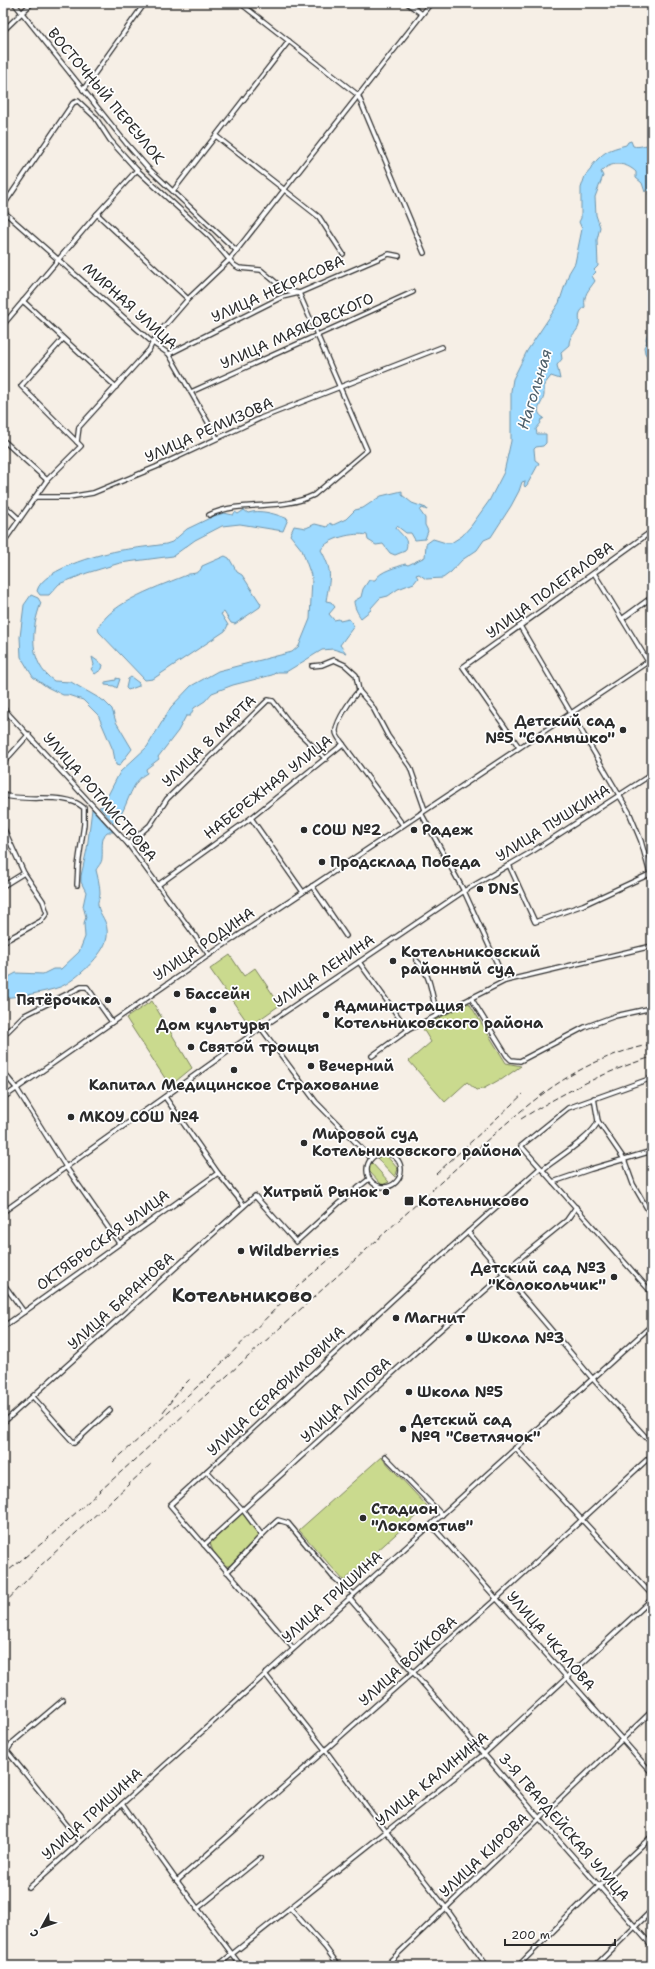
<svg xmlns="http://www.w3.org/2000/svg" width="655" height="1969" viewBox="0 0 655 1969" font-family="'Shantell Sans',sans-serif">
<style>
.green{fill:#cada8e;stroke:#7a825c}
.water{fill:#9edaff;stroke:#7094aa}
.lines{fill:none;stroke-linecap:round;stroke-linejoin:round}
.minor-casing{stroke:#2b2b2b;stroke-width:6}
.minor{stroke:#fff;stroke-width:3.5}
.rail{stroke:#2b2b2b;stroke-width:1;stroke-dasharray:6 3;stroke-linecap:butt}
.poi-dot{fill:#2b2b2b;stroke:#fff;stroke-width:1.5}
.labels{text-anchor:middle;stroke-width:3.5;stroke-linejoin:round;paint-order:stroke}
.street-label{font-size:15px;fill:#2b2b2b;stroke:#fff}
.poi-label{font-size:15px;font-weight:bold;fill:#2b2b2b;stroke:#fff;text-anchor:start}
.water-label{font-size:16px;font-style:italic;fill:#4e606b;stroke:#fff}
.district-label{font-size:19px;font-weight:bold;fill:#2b2b2b;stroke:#fff}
</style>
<rect width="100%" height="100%" fill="#f6efe6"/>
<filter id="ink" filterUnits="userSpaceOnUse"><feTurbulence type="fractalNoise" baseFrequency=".025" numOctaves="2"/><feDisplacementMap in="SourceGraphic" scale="8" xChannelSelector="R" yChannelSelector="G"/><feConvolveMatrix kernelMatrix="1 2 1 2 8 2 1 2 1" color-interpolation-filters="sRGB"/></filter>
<g filter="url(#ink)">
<!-- green -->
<g class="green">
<path d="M230,955L244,976L255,968L280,1005L250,1026L210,969Z"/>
<path d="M152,1001L192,1068L170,1086L126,1018Z"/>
<path d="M469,1003L506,1063L521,1066L501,1080H499L483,1089L476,1090L467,1082L445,1102L409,1061L431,1042L423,1029L425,1025Z"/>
<path d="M385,1154L398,1169L395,1177L377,1158Z"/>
<path d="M372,1163L389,1182L382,1185L368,1170Z"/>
<path d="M381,1457L427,1506L344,1581L299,1530Z"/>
<path d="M243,1513L257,1530L258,1536L230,1566H225L213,1551L210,1543Z"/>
</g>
<!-- water -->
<g class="water">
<path d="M631,141L633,146C640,148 645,144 652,145V207L650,205L652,198L647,189L645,192L642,183L636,178V172C626,162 610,161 601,172L603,176L595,197L596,215L600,227L597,240L598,266L594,270L596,272L592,276L595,281C589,290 583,294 585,307C575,314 582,320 578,328C575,334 569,336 569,345L561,352L562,359L557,365L560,379L551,376L544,385C544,388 544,392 544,395C543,404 532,411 544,418L540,421L541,423L536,429L537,434H546V443L543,446L536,447L534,449L535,460L539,463L527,485L525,487L524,485L525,481L522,482L519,491L511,506L491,537L484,540L477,550L462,560L451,572L443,578L426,579L419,574L416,575L418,578L414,583L398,589L388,596L380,598L371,608V610L361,618C358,614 354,607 354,601L361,597L363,589L369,580H375C381,570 396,568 405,564L408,565L425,557L426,544L433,539L446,543H451L462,536L471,526L489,501L504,472L511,441V391L513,379L527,351L559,303L569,273L575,263L582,229L579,222L581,218V188L585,176L591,169V167C603,152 607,150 626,145L628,142Z"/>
<path d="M652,314V364L645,353L644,347L647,342L646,339L651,321L647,317Z"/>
<path d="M402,491V495L412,503L426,508L427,510L422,508L420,511L425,518V525L428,531L425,539L415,540L411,533H406L397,526L396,528C401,535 411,540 405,551L395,555L390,553L383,544L376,545L368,540L367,535C355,532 327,538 321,550C333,572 330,577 326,601L331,602L335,607L329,614L334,620L339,619L340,621L349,619L354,626L340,645L346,653L333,649L322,650L286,672H277L272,675L233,685L212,693L205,701L194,708L190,716H186L178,731L158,757L159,759L146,769L147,773C132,780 128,804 120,816C117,820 115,819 114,823L99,807L103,806V801L107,797L120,772L147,747L171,707L191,686L218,671L292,652L299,646L310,619L312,578L302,550L290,535L294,526L306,528L315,524L327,527L330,523L333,525L346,519L355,510L363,508L381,496Z"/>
<path d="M244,510L248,513C260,509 276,514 288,519L283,531L240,524L222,526L195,540L173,556L120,563L87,573L59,584L49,595H40L37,591C42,568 109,551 129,549C142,547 154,546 166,544L172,542L187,529L214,516L224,513L233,515L235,512L238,514Z"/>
<path d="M225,556L229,558L237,572L242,575L261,604L260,607L235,624L231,623L224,612L221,614L228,625L225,631L153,679L145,680L99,632L98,628C112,601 161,586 189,574C197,573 200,573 202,566Z"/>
<path d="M31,595L38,598L41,603C31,629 28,663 54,681L71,682L104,701L112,709L116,722L132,749L119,766L116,765L113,750L98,715L83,700L68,695H63L47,687L33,677L21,657L20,637L24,605Z"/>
<path d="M92,657L103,665L102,669L95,674L91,669L94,665Z"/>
<path d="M131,677L139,683V686L128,690L126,688L128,679Z"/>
<path d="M116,678L120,679L117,688L114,686L105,685V682L116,680Z"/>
<path d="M92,809L113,832H107C100,839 103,849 102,858C102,863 98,866 96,870C98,878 100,886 100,894C100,898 97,901 98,905C99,916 109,920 107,937C105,954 75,981 60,987C42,993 22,996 3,998V980L16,973L43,974L53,969H61L79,952L85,937L84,923L86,917L83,906L86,892L81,882V876L87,849Z"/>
</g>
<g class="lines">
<!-- minor casing -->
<g class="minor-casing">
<g id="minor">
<path d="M14,3L126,143L148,168L237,251"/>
<path d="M240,3L358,95L424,253"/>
<path d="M407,3L422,14"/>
<path d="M3,31L32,3"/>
<path d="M83,90L145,3"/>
<path d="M216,136L319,217L343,254"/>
<path d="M173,191L289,41"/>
<path d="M3,206L73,103L78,101L95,117L110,140L137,170L210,237L234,265L239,268L261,270L285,290L299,293L367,450L314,495C279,512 244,499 209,515"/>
<path d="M3,211L153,343L169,354L217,438"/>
<path d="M97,214L188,299"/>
<path d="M23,301L116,387"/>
<path d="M3,325L97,214L137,170"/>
<path d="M169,354L282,297L299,293L389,254L399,256"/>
<path d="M191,392L413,292"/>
<path d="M3,440L47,480"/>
<path d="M77,442L79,427L149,350L156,336L188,299L229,260L431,3"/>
<path d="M35,497H69L93,493L156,467L261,418L442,347"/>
<path d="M3,504L19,519"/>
<path d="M3,543L47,480L81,446L21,386L63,339"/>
<path d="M594,573L652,668"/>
<path d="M622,619L652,597"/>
<path d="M520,626L629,812L641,841L652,881"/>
<path d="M312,666L322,665L334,660L345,665L356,675L359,691L372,706L388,736L410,767L425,810"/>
<path d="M3,708L128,844L209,955"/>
<path d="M343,744L403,825"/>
<path d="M519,747L463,667L652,531"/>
<path d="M3,763L29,734"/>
<path d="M3,795C25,803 66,791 84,808V824L78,866L77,885"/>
<path d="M421,813L464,891L505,981"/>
<path d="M251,818L303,892"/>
<path d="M3,827L24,873L43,901L47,913L41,921L3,942"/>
<path d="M128,844L150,825L167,799L268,700L273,701L292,726L326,759"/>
<path d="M509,865L535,922L583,905L652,873"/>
<path d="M158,885L251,818L343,744C340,740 335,735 336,730C337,720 352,697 359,691"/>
<path d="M3,886L24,873"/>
<path d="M312,886L346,936"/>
<path d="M416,960C433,976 430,995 438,1015"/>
<path d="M359,962L408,1030"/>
<path d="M471,998L507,1056L511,1060L520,1061L585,1027L615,1016L652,1008"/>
<path d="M261,1028L316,1102L371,1158"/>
<path d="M3,1036L23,1016L81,987H87L112,1022"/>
<path d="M372,1056L408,1030L505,981L652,946"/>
<path d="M3,1072L17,1089L66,1167L119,1243"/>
<path d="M652,1078L568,1108L521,1146L652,1293"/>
<path d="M165,1097L218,1173L244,1205"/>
<path d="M3,1098L209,955L652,659"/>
<path d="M594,1098L598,1121L624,1159L633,1184L652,1217"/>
<circle cx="384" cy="1170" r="17"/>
<path d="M542,1170C554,1160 594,1136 598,1121"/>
<path d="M553,1182L591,1169L652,1151"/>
<path d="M3,1212L261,1028L359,962L464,891L533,851L652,774"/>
<path d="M468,1232L592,1378L652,1444"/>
<path d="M503,1272L567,1220L576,1207"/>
<path d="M3,1283L24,1312"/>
<path d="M3,1327L218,1173"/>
<path d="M33,1397L74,1443L110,1410"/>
<path d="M3,1423L255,1196L296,1242L339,1203L369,1179"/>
<path d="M515,1448L652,1595"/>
<path d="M385,1456L442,1515"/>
<path d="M207,1471L243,1510L261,1534"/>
<path d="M431,1525L652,1773"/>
<path d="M204,1545L430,1339L504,1274"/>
<path d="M227,1572C245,1555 259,1536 278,1520L288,1523L333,1577L354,1594"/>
<path d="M349,1598L540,1819L652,1946"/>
<path d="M293,1648L170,1505L413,1281L540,1168"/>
<path d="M265,1674L326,1751L371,1812L446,1908L487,1966"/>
<path d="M63,1700L12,1743L7,1751L80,1841"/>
<path d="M122,1804L177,1881L241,1966"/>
<path d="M177,1881L497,1598L652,1455"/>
<path d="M29,1888L652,1325"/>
<path d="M197,1909L260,1858"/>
<path d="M291,1909L325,1947L339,1966"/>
<path d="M217,1966L484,1754L652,1599"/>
<path d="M385,1966L652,1711"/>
<path d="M518,1966C562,1922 606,1878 652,1836"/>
<path d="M595,1966L652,1910"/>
</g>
</g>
<!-- minor -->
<use href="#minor" class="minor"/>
<!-- rail -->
<g class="rail">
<path d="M521,1119C562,1093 606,1071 652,1057"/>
<path d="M436,1174L523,1094"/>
<path d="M163,1412L181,1388L191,1378"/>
<path d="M113,1462L206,1379L300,1284L337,1253"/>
<path d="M3,1575L47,1539L484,1143C538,1095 580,1059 652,1044"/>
<path d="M3,1605L39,1567L152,1463"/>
</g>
</g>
</g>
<!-- markers -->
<g class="poi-dot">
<circle cx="623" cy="730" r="4"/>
<circle cx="304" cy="830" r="4"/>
<circle cx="414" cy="830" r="4"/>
<circle cx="322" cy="862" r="4"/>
<circle cx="480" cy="889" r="4"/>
<circle cx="393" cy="961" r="4"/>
<circle cx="177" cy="994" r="4"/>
<circle cx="108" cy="1000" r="4"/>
<circle cx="213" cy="1010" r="4"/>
<circle cx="326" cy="1015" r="4"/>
<circle cx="191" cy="1047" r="4"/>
<circle cx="311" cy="1066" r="4"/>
<circle cx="234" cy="1070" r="4"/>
<circle cx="71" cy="1117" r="4"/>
<circle cx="304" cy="1143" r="4"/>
<circle cx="386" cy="1192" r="4"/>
<rect x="404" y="1196" width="10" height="10" rx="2"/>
<circle cx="241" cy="1251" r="4"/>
<circle cx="614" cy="1277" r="4"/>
<circle cx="396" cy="1318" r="4"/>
<circle cx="469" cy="1338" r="4"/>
<circle cx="409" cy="1392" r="4"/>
<circle cx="403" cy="1429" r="4"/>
<circle cx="363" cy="1518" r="4"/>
</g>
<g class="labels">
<!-- street labels -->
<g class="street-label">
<text transform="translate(106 96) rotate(50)" y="5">ВОСТОЧНЫЙ ПЕРЕУЛОК</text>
<text transform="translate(278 289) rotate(-24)" y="5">УЛИЦА НЕКРАСОВА</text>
<text transform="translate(130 306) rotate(42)" y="5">МИРНАЯ УЛИЦА</text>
<text transform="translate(297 331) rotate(-24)" y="5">УЛИЦА МАЯКОВСКОГО</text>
<text transform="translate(209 430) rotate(-24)" y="5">УЛИЦА РЕМИЗОВА</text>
<text transform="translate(550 590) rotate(-36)" y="5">УЛИЦА ПОЛЕГАЛОВА</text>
<text transform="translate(209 741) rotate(-44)" y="5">УЛИЦА 8 МАРТА</text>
<text transform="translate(268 787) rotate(-38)" y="5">НАБЕРЕЖНАЯ УЛИЦА</text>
<text transform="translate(100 797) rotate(49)" y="5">УЛИЦА РОТМИСТРОВА</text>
<text transform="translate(553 823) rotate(-32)" y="5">УЛИЦА ПУШКИНА</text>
<text transform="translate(204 944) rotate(-34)" y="5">УЛИЦА РОДИНА</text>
<text transform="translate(324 971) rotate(-34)" y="5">УЛИЦА ЛЕНИНА</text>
<text transform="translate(103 1240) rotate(-36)" y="5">ОКТЯБРЬСКАЯ УЛИЦА</text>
<text transform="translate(121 1301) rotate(-42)" y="5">УЛИЦА БАРАНОВА</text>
<text transform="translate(276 1391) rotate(-43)" y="5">УЛИЦА СЕРАФИМОВИЧА</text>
<text transform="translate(346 1400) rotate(-43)" y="5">УЛИЦА ЛИПОВА</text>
<text transform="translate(332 1597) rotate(-42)" y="5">УЛИЦА ГРИШИНА</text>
<text transform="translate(551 1641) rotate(49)" y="5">УЛИЦА ЧКАЛОВА</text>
<text transform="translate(408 1661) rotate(-42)" y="5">УЛИЦА ВОЙКОВА</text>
<text transform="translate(432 1779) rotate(-39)" y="5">УЛИЦА КАЛИНИНА</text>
<text transform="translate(92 1814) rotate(-42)" y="5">УЛИЦА ГРИШИНА</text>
<text transform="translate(564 1827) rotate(49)" y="5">3-Я ГВАРДЕЙСКАЯ УЛИЦА</text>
<text transform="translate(484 1855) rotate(-43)" y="5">УЛИЦА КИРОВА</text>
</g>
<!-- poi labels -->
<g class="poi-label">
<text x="615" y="726" text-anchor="end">Детский сад<tspan x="615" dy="17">№5 "Солнышко"</tspan></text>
<text x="312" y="835">СОШ №2</text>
<text x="422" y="835">Радеж</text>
<text x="330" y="867">Продсклад Победа</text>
<text x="488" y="894">DNS</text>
<text x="401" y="957">Котельниковский<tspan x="401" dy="17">районный суд</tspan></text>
<text x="185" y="999">Бассейн</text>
<text x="100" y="1005" text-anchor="end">Пятёрочка</text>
<text x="334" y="1011">Администрация<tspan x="334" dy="17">Котельниковского района</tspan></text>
<text x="213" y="1030" text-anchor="middle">Дом культуры</text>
<text x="199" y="1052">Святой троицы</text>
<text x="319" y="1071">Вечерний</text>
<text x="234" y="1090" text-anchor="middle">Капитал Медицинское Страхование</text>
<text x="79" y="1122">МКОУ СОШ №4</text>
<text x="312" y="1139">Мировой суд<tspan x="312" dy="17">Котельниковского района</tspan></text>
<text x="378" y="1197" text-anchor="end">Хитрый Рынок</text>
<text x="418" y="1206">Котельниково</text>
<text x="249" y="1256">Wildberries</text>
<text x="606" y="1273" text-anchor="end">Детский сад №3<tspan x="606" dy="17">"Колокольчик"</tspan></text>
<text x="404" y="1323">Магнит</text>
<text x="477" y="1343">Школа №3</text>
<text x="417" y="1397">Школа №5</text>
<text x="411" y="1425">Детский сад<tspan x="411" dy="17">№9 "Светлячок"</tspan></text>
<text x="371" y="1514">Стадион<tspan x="371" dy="17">"Локомотив"</tspan></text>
</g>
<!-- water labels -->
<g class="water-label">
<text transform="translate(534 389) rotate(-73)" y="6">Нагольная</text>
</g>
<!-- district labels -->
<g class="district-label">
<text x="242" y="1302">Котельниково</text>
</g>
</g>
<!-- margin -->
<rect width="655" height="1969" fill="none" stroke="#fff" stroke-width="16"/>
<rect x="8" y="8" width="639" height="1953" fill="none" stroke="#2b2b2b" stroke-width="1.5" filter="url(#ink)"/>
<!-- north arrow -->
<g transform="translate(42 1927) rotate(230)" stroke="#ffffff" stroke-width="3" paint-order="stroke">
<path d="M0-3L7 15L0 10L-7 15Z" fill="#2b2b2b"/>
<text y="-6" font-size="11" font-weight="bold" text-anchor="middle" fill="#2b2b2b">С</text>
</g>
<!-- scale -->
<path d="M505 1939v6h110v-6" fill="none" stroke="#2b2b2b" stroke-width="2"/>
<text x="511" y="1939" font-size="12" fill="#2b2b2b" stroke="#ffffff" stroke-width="3" paint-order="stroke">200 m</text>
</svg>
